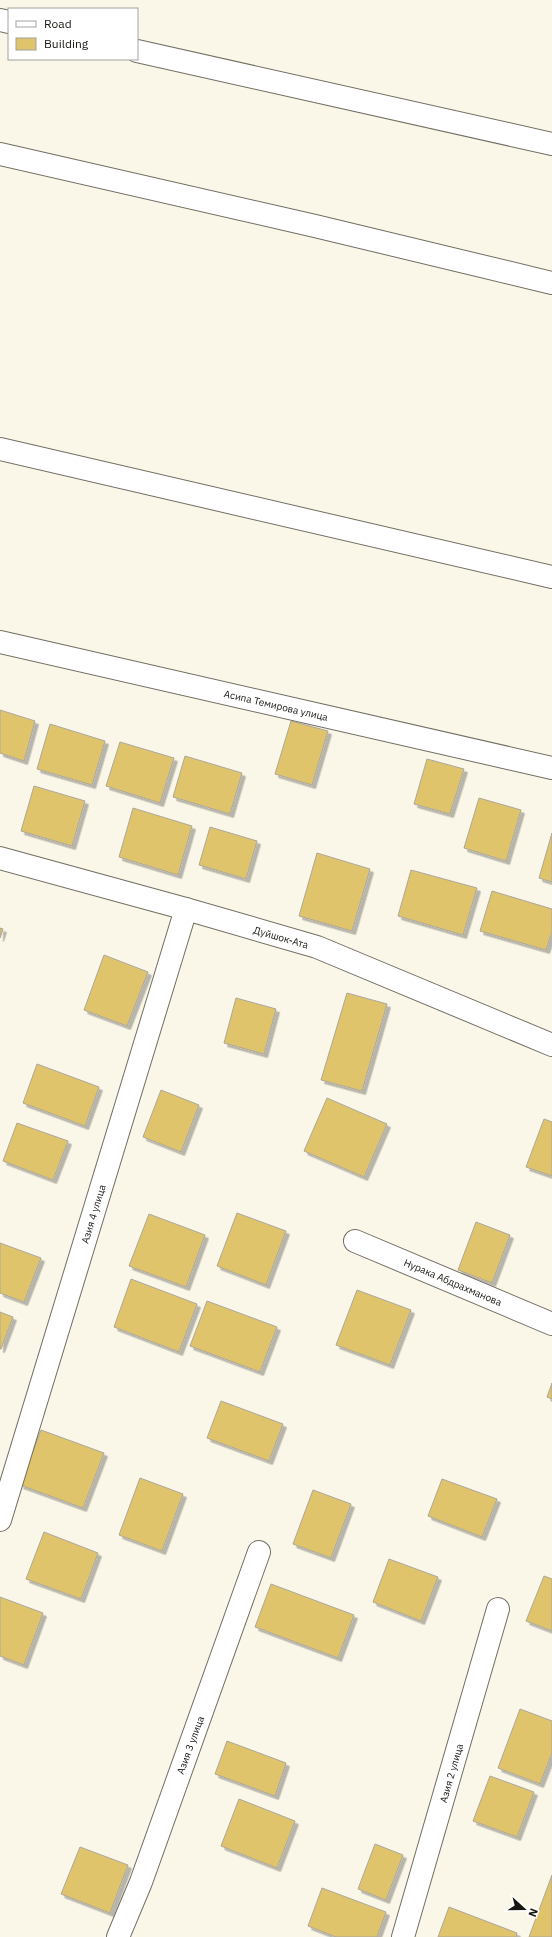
<svg xmlns="http://www.w3.org/2000/svg" width="552" height="1937" viewBox="0 0 552 1937" font-family="'IBM Plex Sans',sans-serif">
<style>
.building{fill:#e0c46c;stroke:#aba79b;filter:url(#shadow)}
.lines{fill:none;stroke-linecap:round;stroke-linejoin:round}
.minor-casing{stroke:#726e63;stroke-width:24}
.minor{stroke:#fff;stroke-width:22}
.labels{text-anchor:middle;stroke-width:4;stroke-linejoin:round;paint-order:stroke}
.street-label{font-size:10px;fill:#171611;stroke:#fff}
</style>
<defs>
<filter id="shadow"><feDropShadow dx="3.5" dy="3.5" stdDeviation="0" flood-color="#0004"/></filter>
</defs>
<rect width="100%" height="100%" fill="#faf6e8"/>
<!-- building -->
<g class="building">
<path d="M0,710L35,721L24,761L0,753Z"/>
<path d="M291,721L328,731L312,785L275,774Z"/>
<path d="M50,724L105,741L92,785L37,769Z"/>
<path d="M120,742L174,758L160,803L106,786Z"/>
<path d="M185,756L242,773L230,814L173,797Z"/>
<path d="M427,759L464,769L450,814L414,804Z"/>
<path d="M34,786L85,801L72,846L21,831Z"/>
<path d="M479,798L521,810L506,861L464,848Z"/>
<path d="M133,808L192,826L178,875L119,857Z"/>
<path d="M210,827L257,841L246,879L199,865Z"/>
<path d="M552,833V882L539,878Z"/>
<path d="M317,853L370,869L352,931L299,916Z"/>
<path d="M411,870L477,888L463,935L398,916Z"/>
<path d="M492,891L552,909V932L546,950L480,931Z"/>
<path d="M0,928L3,929L0,938Z"/>
<path d="M104,955L148,972L127,1026L84,1010Z"/>
<path d="M347,993L387,1004L362,1091L321,1080Z"/>
<path d="M236,998L276,1009L264,1054L224,1043Z"/>
<path d="M37,1064L99,1087L85,1126L23,1103Z"/>
<path d="M161,1090L199,1105L181,1152L143,1137Z"/>
<path d="M327,1098L387,1124L364,1177L304,1151Z"/>
<path d="M544,1119L552,1122V1176L526,1167Z"/>
<path d="M17,1123L68,1141L53,1180L3,1161Z"/>
<path d="M237,1213L286,1231L266,1285L217,1266Z"/>
<path d="M149,1214L205,1235L186,1287L129,1266Z"/>
<path d="M476,1222L510,1235L492,1283L458,1270Z"/>
<path d="M0,1243L41,1258L24,1302L0,1293Z"/>
<path d="M131,1279L197,1304L179,1352L114,1327Z"/>
<path d="M357,1290L411,1310L390,1365L336,1345Z"/>
<path d="M207,1301L277,1327L260,1372L190,1346Z"/>
<path d="M0,1312L13,1317L1,1349H0Z"/>
<path d="M552,1383V1399L547,1397Z"/>
<path d="M221,1401L283,1424L269,1461L207,1438Z"/>
<path d="M41,1430L104,1453L83,1508L20,1485Z"/>
<path d="M140,1478L183,1494L162,1551L119,1535Z"/>
<path d="M442,1479L497,1499L482,1537L428,1516Z"/>
<path d="M313,1490L351,1504L331,1558L293,1544Z"/>
<path d="M44,1532L98,1553L81,1599L26,1579Z"/>
<path d="M389,1559L438,1577L421,1621L373,1602Z"/>
<path d="M544,1576L552,1579V1631L526,1621Z"/>
<path d="M271,1584L354,1615L338,1658L255,1627Z"/>
<path d="M0,1597L43,1613L24,1665L0,1656Z"/>
<path d="M520,1709L552,1721V1753L540,1784L498,1768Z"/>
<path d="M227,1741L286,1763L275,1796L215,1774Z"/>
<path d="M490,1776L534,1792L517,1837L473,1821Z"/>
<path d="M239,1799L295,1821L277,1868L221,1846Z"/>
<path d="M375,1844L403,1855L386,1900L358,1889Z"/>
<path d="M80,1847L128,1865L110,1913L61,1894Z"/>
<path d="M552,1875V1937H529Z"/>
<path d="M322,1888L386,1912L377,1937H336L308,1926Z"/>
<path d="M449,1907L517,1933L516,1937H438Z"/>
</g>
<g class="lines">
<!-- minor casing -->
<g class="minor-casing">
<g id="minor">
<path d="M0,20L9,22"/>
<path d="M137,51L552,144"/>
<path d="M0,154L315,226L552,283"/>
<path d="M0,449L552,577"/>
<path d="M0,642L552,768"/>
<path d="M0,858L186,909L317,947L552,1045"/>
<path d="M355,1241L552,1324"/>
<path d="M0,1520L186,909"/>
<path d="M118,1937L141,1882L259,1552"/>
<path d="M403,1937L498,1609"/>
</g>
</g>
<!-- minor -->
<use href="#minor" class="minor"/>
</g>
<g class="labels">
<!-- street labels -->
<g class="street-label">
<text transform="translate(276 705) rotate(13)" y="4">Асипа Темирова улица</text>
<text transform="translate(281 937) rotate(16)" y="4">Дуйшок-Ата</text>
<text transform="translate(93 1214) rotate(-73)" y="4">Азия 4 улица</text>
<text transform="translate(453 1282) rotate(23)" y="4">Нурака Абдрахманова</text>
<text transform="translate(190 1745) rotate(-70)" y="4">Азия 3 улица</text>
<text transform="translate(451 1773) rotate(-74)" y="4">Азия 2 улица</text>
</g>
</g>
<!-- legend -->
<rect x="8" y="8" width="130" height="52" fill="#ffffff" stroke="#a2a2a0"/>
<rect x="16" y="21" width="20" height="6" fill="#ffffff" stroke="#a2a2a0"/>
<text x="44" y="28" font-size="12" fill="#171611">Road</text>
<rect x="16" y="38" width="20" height="12" fill="#e0c46c" stroke="#a2a2a0"/>
<text x="44" y="48" font-size="12" fill="#171611">Building</text>
<!-- north arrow -->
<g transform="translate(524 1909) rotate(111)" stroke="#ffffff" stroke-width="3" paint-order="stroke">
<path d="M0-3L7 15L0 10L-7 15Z" fill="#171611"/>
<text y="-6" font-size="11" font-weight="bold" text-anchor="middle" fill="#171611">N</text>
</g>
</svg>
